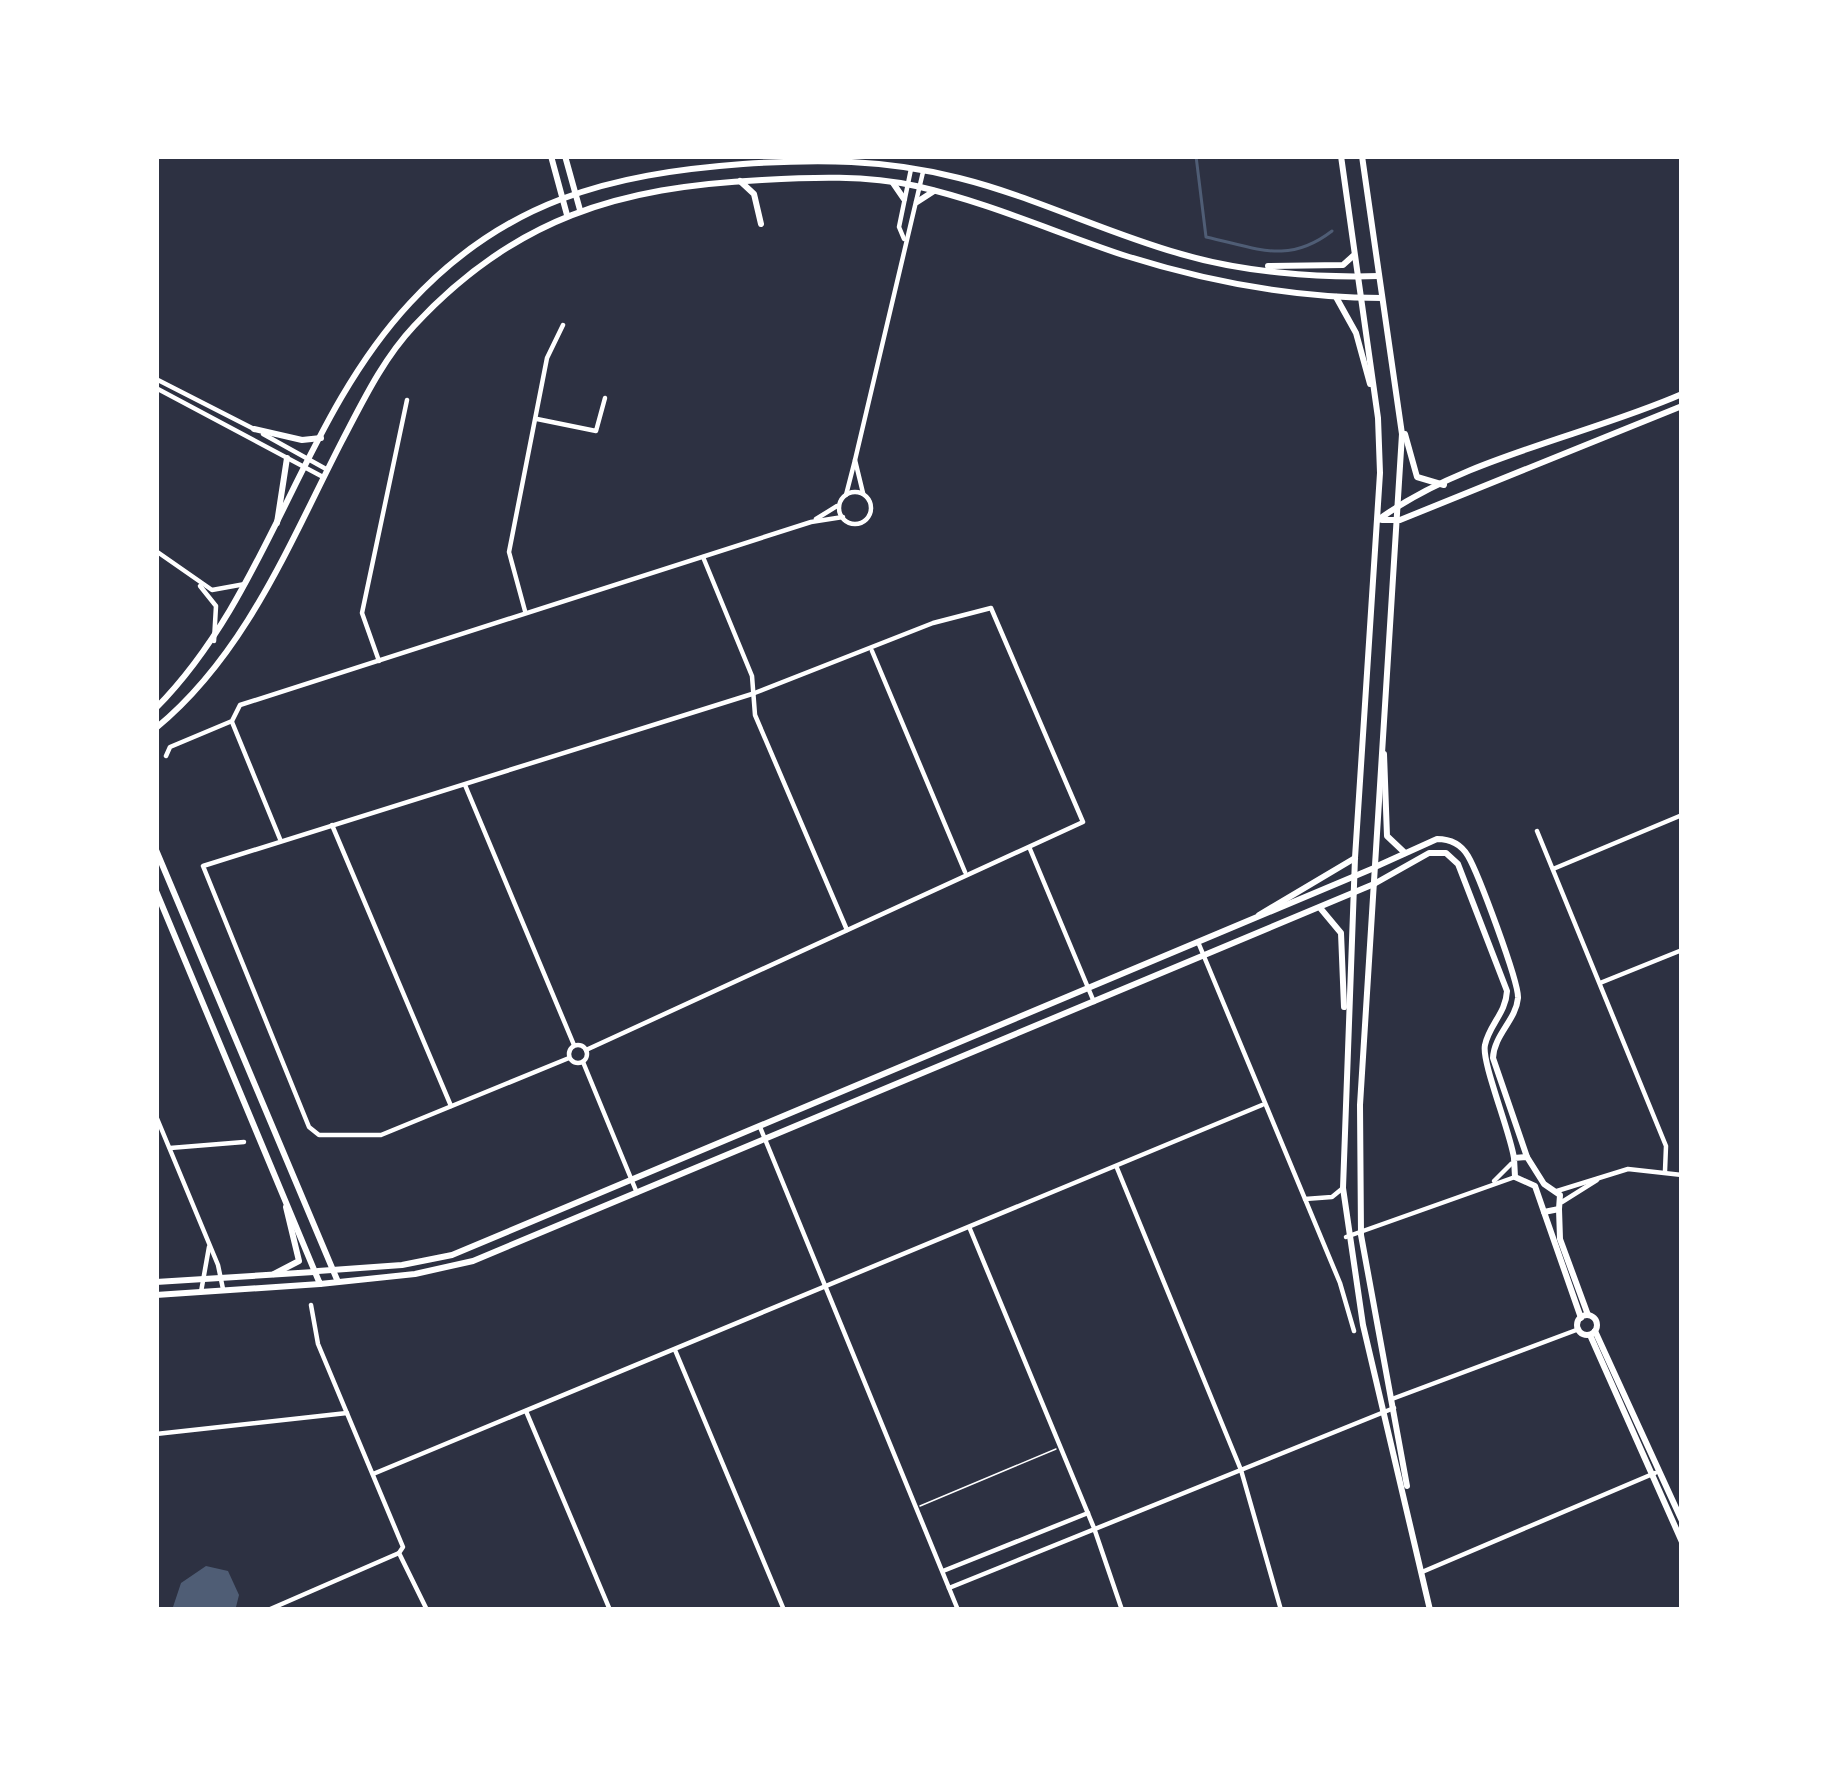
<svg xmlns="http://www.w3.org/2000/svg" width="1838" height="1766" viewBox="0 0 1838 1766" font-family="Quicksand,sans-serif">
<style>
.water{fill:#4f5d75}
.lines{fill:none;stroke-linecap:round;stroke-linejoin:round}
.stream{stroke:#4f5d75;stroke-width:3}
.service{stroke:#fff;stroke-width:1.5}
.minor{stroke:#fff;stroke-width:4.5}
.tertiary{stroke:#fff;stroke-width:4.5}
.secondary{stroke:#fff;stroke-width:6}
.primary{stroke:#fff;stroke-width:6}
</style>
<rect width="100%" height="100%" fill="#2d3142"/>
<!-- water -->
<path class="water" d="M206,1566L228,1571L239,1595L236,1607L172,1610L181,1583Z"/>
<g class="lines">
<!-- stream -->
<path class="stream" d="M1196,156L1206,237C1257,248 1288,265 1332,231"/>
<!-- service -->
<path class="service" d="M920,1506L1056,1449"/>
<!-- minor -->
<g class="minor">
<path d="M904,239L899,227L911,169"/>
<path d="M156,379L252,428"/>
<path d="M156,388L323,477"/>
<path d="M537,419L596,431L605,398"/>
<path d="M263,434L326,469"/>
<circle cx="855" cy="508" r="16"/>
<path d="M863,493L855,460L923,172"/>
<path d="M846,495L855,460"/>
<path d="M816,519L837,506"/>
<path d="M156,551L212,590L245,584"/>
<path d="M703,557L752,676L755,715L847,930"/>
<path d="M200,586L216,606L214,641"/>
<path d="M525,611L509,552L547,358L563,325"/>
<path d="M872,651L965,872"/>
<path d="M379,661L362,613L407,400"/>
<path d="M232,722L280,839"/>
<path d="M166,756L170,747L232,721L240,705L811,522L843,517"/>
<path d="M465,785L574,1045"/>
<path d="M332,825L451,1106"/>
<path d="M1537,831L1666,1146L1665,1171"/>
<path d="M1030,849L1094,1002"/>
<path d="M1553,869L1682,815"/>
<path d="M1198,942L1340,1283L1354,1331"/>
<path d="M1600,983L1682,950"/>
<circle cx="578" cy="1054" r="9"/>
<path d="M569,1058L381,1135H319L309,1127L203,866L752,694L933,623L991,608L1083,822L586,1050"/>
<path d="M583,1062L637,1193"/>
<path d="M156,1116L218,1265L223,1289"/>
<path d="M760,1127L958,1610"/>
<path d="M170,1148L244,1142"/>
<path d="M1117,1168L1241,1470L1281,1610"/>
<path d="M1494,1181L1511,1164"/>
<path d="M1305,1199L1332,1197L1343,1188"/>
<path d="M970,1229L1094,1528L1122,1610"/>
<path d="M1346,1237L1515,1177"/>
<path d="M201,1292L209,1247"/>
<path d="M311,1305L318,1344L403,1547L399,1553L427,1610"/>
<path d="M675,1350L784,1610"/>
<path d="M1392,1399L1579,1329"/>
<path d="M526,1411L610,1610"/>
<path d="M156,1434L347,1413"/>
<path d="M373,1474L1262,1105"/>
<path d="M943,1571L1088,1513"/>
<path d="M1422,1572L1655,1473"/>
<path d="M949,1588L1394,1408"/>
<path d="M268,1610L399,1553"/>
</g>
<!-- tertiary -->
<g class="tertiary">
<path d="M1557,1191L1628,1169L1682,1175"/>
<path d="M1562,1202L1597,1180"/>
</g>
<!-- secondary -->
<g class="secondary">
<path d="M1378,520C1462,458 1586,436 1682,394"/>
<path d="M1382,520H1400L1682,406"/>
<path d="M1375,867L1437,839C1450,839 1461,844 1468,856C1478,873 1519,982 1518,998C1516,1020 1494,1035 1493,1058L1527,1157"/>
<path d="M1374,884L1429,853H1446L1458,864L1507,991C1506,1013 1489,1025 1485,1045C1481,1061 1510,1131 1514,1158"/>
<path d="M1527,1157L1544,1184L1560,1195L1559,1209L1544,1212L1535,1186L1515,1177L1514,1158Z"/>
<path d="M1559,1209L1560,1239L1588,1315"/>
<path d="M1544,1212L1581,1318"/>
<path d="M156,1282L314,1272"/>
<path d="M156,1295L320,1284"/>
<circle cx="1587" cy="1325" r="10"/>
<path d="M1595,1331L1682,1521"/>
<path d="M1590,1335L1682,1542"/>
</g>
<!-- primary -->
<g class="primary">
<path d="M551,156L567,215"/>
<path d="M565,156L580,210"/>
<path d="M1341,156L1378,418L1380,473L1355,858L1343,1188L1363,1325L1430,1610"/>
<path d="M1362,156L1402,434L1360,1105L1361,1235L1407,1486"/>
<path d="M740,181L754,194L761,224"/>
<path d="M893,183L904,199"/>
<path d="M917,202L934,191"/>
<path d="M1268,266L1343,265L1353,256"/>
<path d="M1336,297L1356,333L1370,384"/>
<path d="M254,429L302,440L321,438"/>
<path d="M1405,434L1417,477L1444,485"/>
<path d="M277,523L287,458"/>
<path d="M156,708C270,593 300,421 410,303C504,201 609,174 743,164C817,159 886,159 959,178C1035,197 1106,233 1181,254C1243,272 1315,278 1379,276"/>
<path d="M156,728C246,654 290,542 342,441C363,401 383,359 414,326C514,218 619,187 762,180C813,177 866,175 916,186C987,202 1054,232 1123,255C1205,281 1296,298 1382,298"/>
<path d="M1384,754L1387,836L1405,853"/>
<path d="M156,850L338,1282"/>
<path d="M156,891L320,1284L415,1274L473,1261L1374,884"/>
<path d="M1321,909L1341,933L1344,1007"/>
<path d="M1259,915L1355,858"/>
<path d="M318,1271L402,1265L452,1255L1374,868"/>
<path d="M274,1274L299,1261L286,1207"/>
</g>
</g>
<!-- border -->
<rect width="1838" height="1766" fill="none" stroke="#ffffff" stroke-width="318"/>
</svg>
